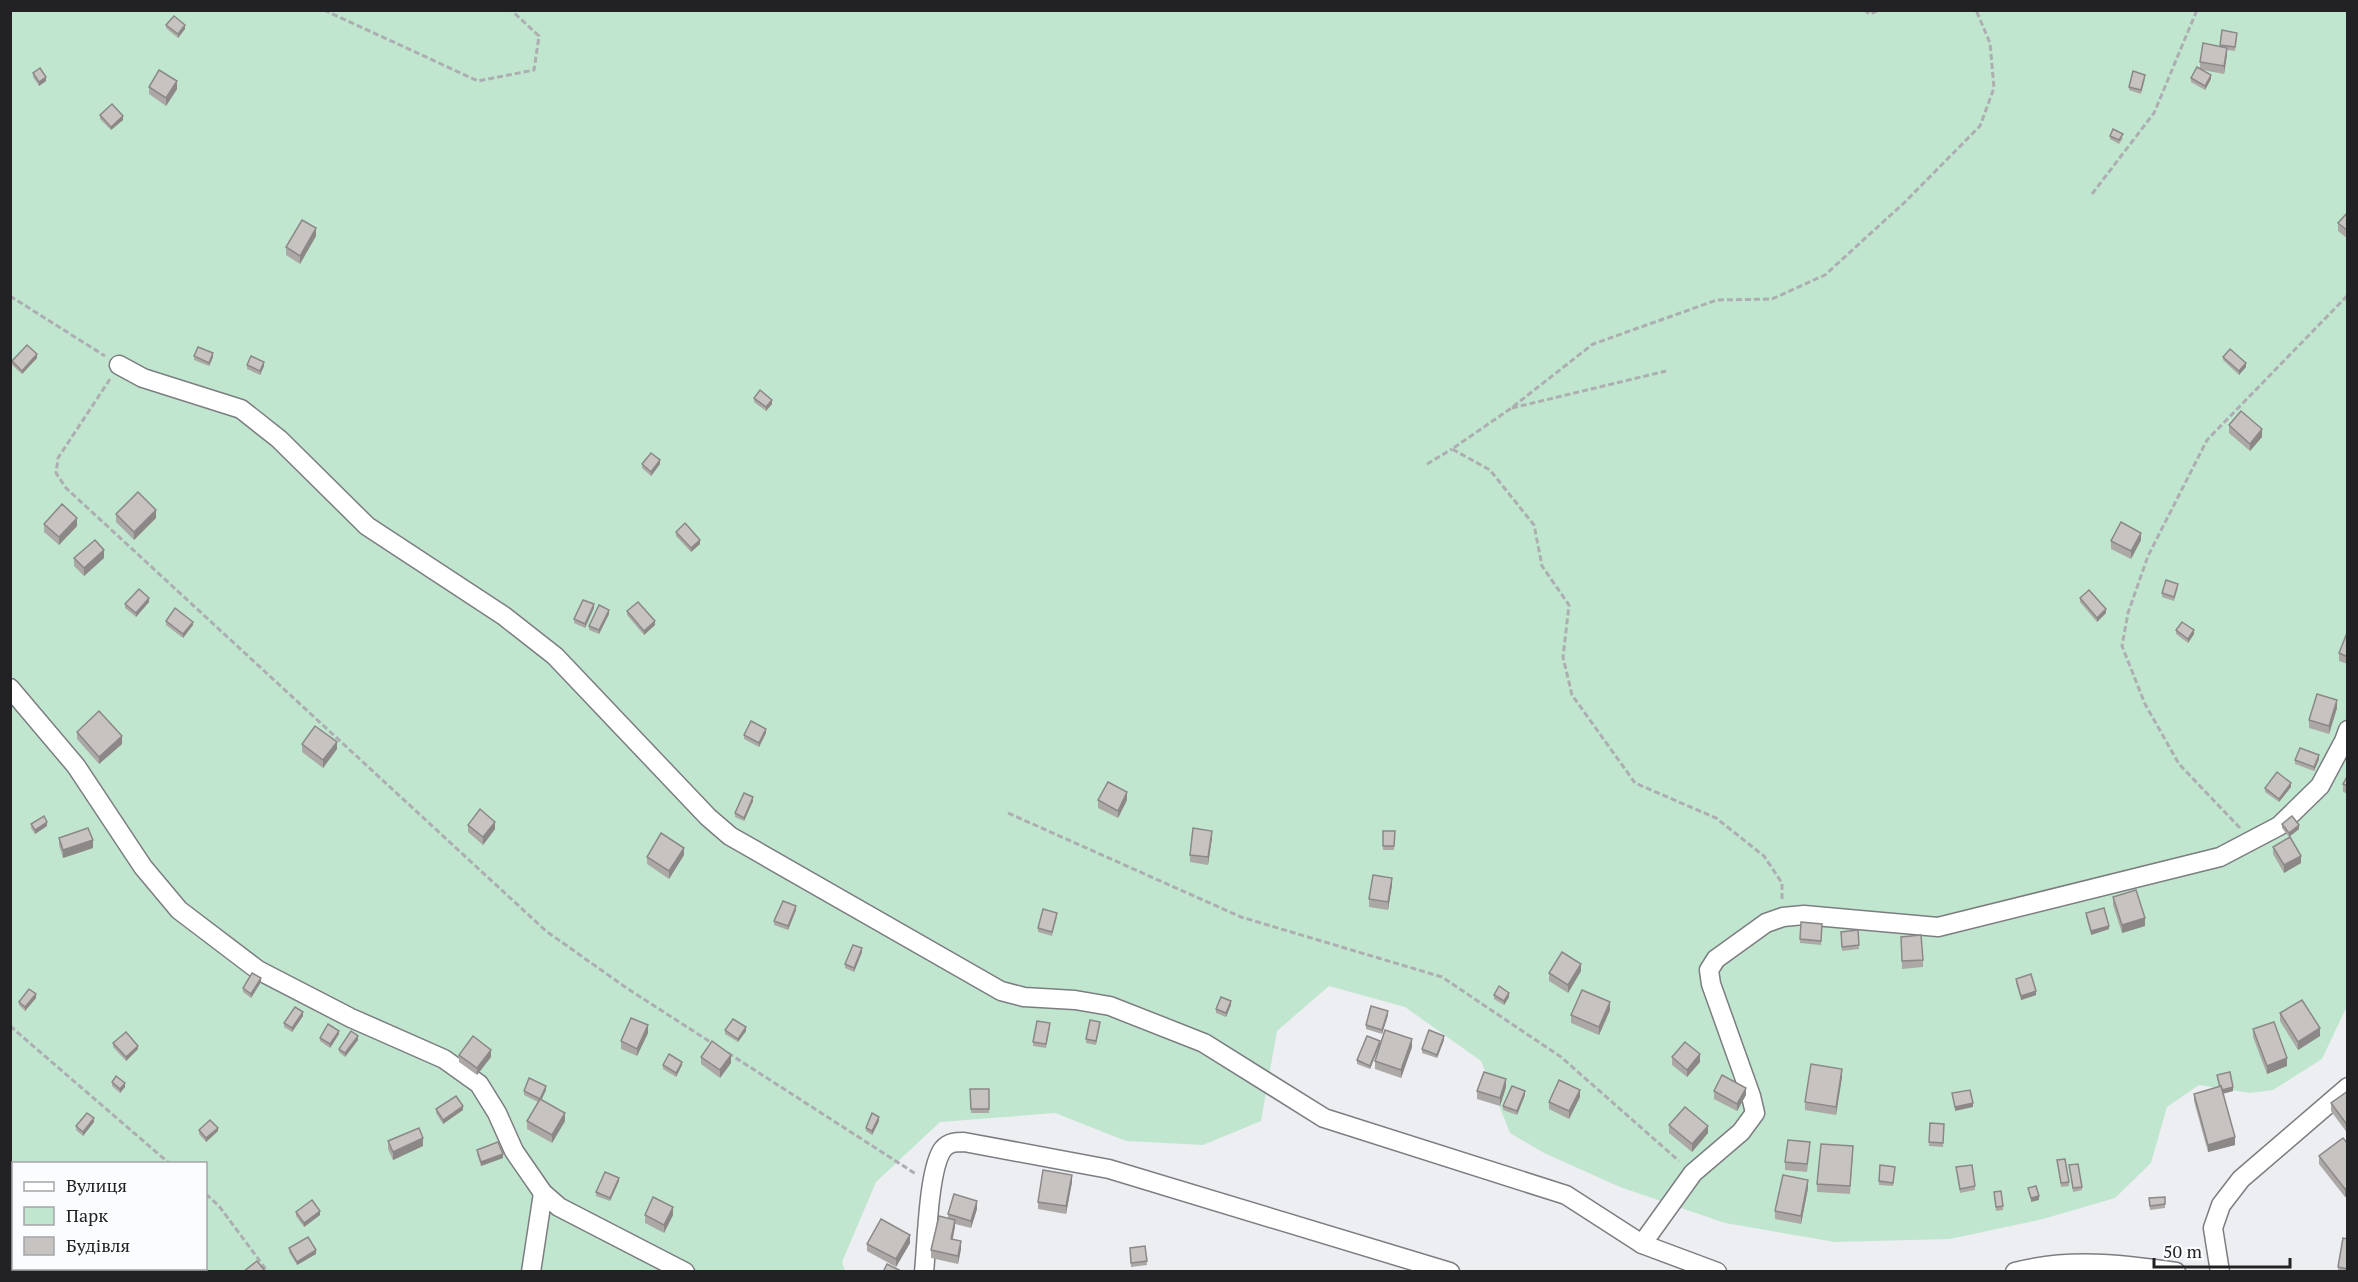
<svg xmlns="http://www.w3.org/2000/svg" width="2358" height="1282" viewBox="0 0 2358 1282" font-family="'PT Serif',serif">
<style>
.green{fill:#c1e6cf;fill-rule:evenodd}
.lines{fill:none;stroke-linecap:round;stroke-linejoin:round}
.minor-casing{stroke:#7c7d81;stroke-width:21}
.path{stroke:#adaeb1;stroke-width:3;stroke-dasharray:6 3;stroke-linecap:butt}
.minor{stroke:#fff;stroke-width:18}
.wall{fill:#aba8a6}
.shaded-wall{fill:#8b8887}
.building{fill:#c7c3c1;stroke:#8b8887;stroke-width:1.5}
</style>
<rect width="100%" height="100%" fill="#edeef2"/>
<!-- green -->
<path class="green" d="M10,11H2347V1006L2322,1059L2273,1090L2250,1093L2199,1085L2167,1107L2151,1163L2115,1198L2043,1219L1950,1239L1835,1242L1725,1223L1620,1187L1544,1153L1510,1133L1481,1061L1405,1007L1329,986L1277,1031L1261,1121L1203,1145L1126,1141L1055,1113L940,1122L876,1182L842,1262L845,1271H11ZM14,1164H206V1268H14Z"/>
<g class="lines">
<!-- minor casing -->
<g class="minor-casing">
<g id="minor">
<path d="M119,365L143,378L241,409L279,439L367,526L504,616L555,656L708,817L730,836L1001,991L1024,997L1075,1000L1110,1006L1204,1043L1324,1118L1566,1195L1642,1244L1717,1272"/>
<path d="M10,688L76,766L143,867L179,910L258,970L351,1018L444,1059L479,1084L497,1113L514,1151L543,1193L559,1207L685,1272"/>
<path d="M1642,1244L1693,1173L1741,1132L1755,1113L1751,1096L1711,984L1709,970L1716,959L1766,923L1783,917L1804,915L1938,927L2220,857L2279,826L2320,786L2344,741L2348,730"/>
<path d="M531,1272L543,1193"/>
<path d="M924,1272C927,1245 928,1169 943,1149C949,1142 956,1142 964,1142L1109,1169L1450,1272"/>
<path d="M2015,1272C2068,1258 2122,1264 2176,1272"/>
<path d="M2220,1272L2213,1228L2221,1205L2241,1179L2348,1087"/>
</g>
</g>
<!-- path -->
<g class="path">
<path d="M324,10L478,81L534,70L539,36L511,10"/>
<path d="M1864,10L1870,14L1879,10"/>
<path d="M2092,194L2154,113L2197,10"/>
<path d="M10,296L105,356"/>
<path d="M110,379L58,458L56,473L66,488L546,931L628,989L712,1043"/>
<path d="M1512,408L1666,371"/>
<path d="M1427,464L1452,449"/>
<path d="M1008,813L1241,917L1442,977L1561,1057L1679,1161"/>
<path d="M2240,828L2179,764L2145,704L2122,646L2128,613L2148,556L2207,440L2348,295"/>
<path d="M1782,899V883L1764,856L1716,818L1635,783L1572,695L1563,657L1569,605L1542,566L1534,525L1490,470L1452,449L1510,409L1593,344L1717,300L1772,299L1825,275L1905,202L1980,126L1994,88L1990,43L1976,10"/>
<path d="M10,1026L170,1164"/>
<path d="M728,1053L916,1174"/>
<path d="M206,1194L219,1206L268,1272"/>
</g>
<!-- minor -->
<use href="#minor" class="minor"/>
</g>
<!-- wall -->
<g class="wall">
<path d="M166,25L185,29L178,38L166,28Z"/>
<path d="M2222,30L2237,37L2235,51L2227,50V55L2224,74L2203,70L2211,79L2205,90L2191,82V78L2200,68V62L2220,46Z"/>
<path d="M33,73L46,81L39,86L33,77Z"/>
<path d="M2145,79L2141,94L2129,90V87Z"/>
<path d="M149,87L177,89L166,106L149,94Z"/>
<path d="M100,115L123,120L111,130L100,119Z"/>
<path d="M2110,136L2123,138L2119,144L2110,139Z"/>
<path d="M2348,212V239L2338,231V223Z"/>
<path d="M316,236L300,264L286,255V247Z"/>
<path d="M194,356L213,357L209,366L194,360Z"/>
<path d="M2223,357L2246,367L2239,375L2223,360Z"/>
<path d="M37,358L22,374L12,365V361Z"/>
<path d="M247,365L264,366L260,375L247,369Z"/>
<path d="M754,398L772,404L766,411L754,402Z"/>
<path d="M2229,425L2262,437L2250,451L2229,433Z"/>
<path d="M642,464H660L651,476L642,468Z"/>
<path d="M116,514L156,518L134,540L116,522Z"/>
<path d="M44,524L77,526L59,545L44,532Z"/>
<path d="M676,532L700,544L691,552L676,536Z"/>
<path d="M2141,540L2131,559L2111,549V541Z"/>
<path d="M74,558H104L84,576L74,566Z"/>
<path d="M2178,588L2174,601L2162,597V593Z"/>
<path d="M2080,598L2106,613L2097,622L2080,602Z"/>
<path d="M149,602L136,617L125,608V604Z"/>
<path d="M594,608L585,628L574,623V619Z"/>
<path d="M627,611L655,625L644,635L627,615Z"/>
<path d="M609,614L599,634L589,630V626Z"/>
<path d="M166,621L193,625L183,638L166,625Z"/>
<path d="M2176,630L2194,634L2188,643L2176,634Z"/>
<path d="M2348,633V664L2339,661V653Z"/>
<path d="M2337,708L2329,734L2309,728V720Z"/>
<path d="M77,732L122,744L99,764L77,739Z"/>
<path d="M766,733L759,747L744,739V735Z"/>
<path d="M302,744L337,749L323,768L302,752Z"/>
<path d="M2319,759L2314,771L2295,764V760Z"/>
<path d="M2348,775V794L2343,792V784Z"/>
<path d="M2291,787L2279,802L2265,792V788Z"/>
<path d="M1098,800H1127L1118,818L1098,808Z"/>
<path d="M753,801L744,821L735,817V813Z"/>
<path d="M31,824L47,826L35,834L31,828Z"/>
<path d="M2282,824L2299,829L2289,837L2282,828Z"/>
<path d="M468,825L495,829L483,845L468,832Z"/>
<path d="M1383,831H1395L1394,850H1383Z"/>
<path d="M59,838L93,848L63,858L59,845Z"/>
<path d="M1212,838L1208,865L1190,862V855Z"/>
<path d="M2273,847L2301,863L2284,873L2273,854Z"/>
<path d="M684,855L669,879L647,864V857Z"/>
<path d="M1392,885L1388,910L1369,907V899Z"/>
<path d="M2113,897L2145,926L2122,933L2113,905Z"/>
<path d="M796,910L788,930L774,925V921Z"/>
<path d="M2086,913L2109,929L2091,935L2086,917Z"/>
<path d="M1057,917L1052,936L1038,932V928Z"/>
<path d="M1801,922L1822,924L1821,945L1800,943Z"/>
<path d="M1858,930L1859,949L1842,951L1841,935Z"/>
<path d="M1901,937L1923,960V967L1902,969Z"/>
<path d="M862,952L854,972L845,968V964Z"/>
<path d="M1581,971L1568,993L1549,981V973Z"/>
<path d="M2016,979L2036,995L2021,1000L2016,983Z"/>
<path d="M261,982L251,998L243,992V988Z"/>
<path d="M1494,995L1509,997L1504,1005L1494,999Z"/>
<path d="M36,998L25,1011L19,1005V1002Z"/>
<path d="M1231,1005L1226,1017L1216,1013V1009Z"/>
<path d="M1610,1010L1599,1035L1571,1023V1015Z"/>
<path d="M2280,1013L2320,1036L2298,1050L2280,1021Z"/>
<path d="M1388,1015L1382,1034L1366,1029V1025Z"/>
<path d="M303,1016L292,1032L284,1027V1023Z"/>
<path d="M1100,1026L1096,1045L1086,1043V1039Z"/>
<path d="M1050,1027L1046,1048L1033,1046V1042Z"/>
<path d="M2253,1029L2287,1066L2267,1074L2253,1037Z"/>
<path d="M725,1030L746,1031L738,1042L725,1034Z"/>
<path d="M648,1033L637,1056L621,1049V1041Z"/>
<path d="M339,1034L330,1048L320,1041V1038Z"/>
<path d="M358,1040L345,1057L339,1052V1049Z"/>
<path d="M1444,1040L1437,1058L1422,1053V1049Z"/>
<path d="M1380,1041L1370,1069L1357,1064V1060Z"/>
<path d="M113,1043L138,1049L126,1061L113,1047Z"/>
<path d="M1412,1047L1401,1078L1375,1069V1061Z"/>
<path d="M459,1055L491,1057L477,1075L459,1062Z"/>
<path d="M701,1057L731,1063L720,1078L701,1064Z"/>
<path d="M1672,1057L1700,1062L1687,1077L1672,1065Z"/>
<path d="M663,1065H682L676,1077L663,1069Z"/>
<path d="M2217,1075L2233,1091L2223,1094L2235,1145L2208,1152L2194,1101V1094L2219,1087Z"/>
<path d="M1842,1077L1836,1115L1805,1110V1102Z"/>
<path d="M112,1082L125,1087L120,1093L112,1086Z"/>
<path d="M1506,1087L1500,1106L1477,1099V1091Z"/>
<path d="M970,1089H989V1113H971Z"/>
<path d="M546,1090L541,1100L565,1121L552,1143L527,1129V1121L538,1102L524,1095V1091Z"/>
<path d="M1714,1091L1746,1095L1737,1111L1714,1099Z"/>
<path d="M2348,1091V1134L2331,1111V1103Z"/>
<path d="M1525,1095L1517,1115L1503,1110V1106Z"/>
<path d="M1580,1097L1569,1119L1549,1109V1102Z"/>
<path d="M436,1109L463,1110L443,1124L436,1113Z"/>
<path d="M879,1121L872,1135L866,1131V1128Z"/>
<path d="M94,1122L83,1136L76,1130V1126Z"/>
<path d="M1930,1123L1944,1124L1943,1147L1929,1146Z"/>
<path d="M1669,1125L1708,1133L1692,1152L1669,1133Z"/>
<path d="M199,1130L218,1131L206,1142L199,1134Z"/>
<path d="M388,1141L423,1146L393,1160L388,1149Z"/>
<path d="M2348,1144V1195L2345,1197L2319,1164V1156Z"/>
<path d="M477,1150L503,1158L481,1166L477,1154Z"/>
<path d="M1810,1150L1807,1172L1785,1170V1162Z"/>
<path d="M1853,1154L1850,1194L1817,1192V1184Z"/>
<path d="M2057,1160L2069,1182V1186L2061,1187Z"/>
<path d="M2069,1165L2082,1187V1190L2073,1192Z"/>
<path d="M1895,1167L1893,1186L1879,1185V1181Z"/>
<path d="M1956,1167L1975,1186V1190L1960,1193Z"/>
<path d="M619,1181L610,1201L596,1196V1192Z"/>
<path d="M1072,1182L1066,1214L1038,1209V1202Z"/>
<path d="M1808,1188L1801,1224L1775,1219V1211Z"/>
<path d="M1994,1192L2003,1206V1210L1996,1211Z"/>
<path d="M2165,1197V1208L2150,1210L2149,1198Z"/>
<path d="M977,1209L971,1228L955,1224L953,1239L961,1249L958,1264L931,1258V1250L948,1218V1214Z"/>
<path d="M296,1212L320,1215L304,1227L296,1216Z"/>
<path d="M645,1215H673L664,1233L645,1223Z"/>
<path d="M2348,1239V1272H2338V1267Z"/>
<path d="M910,1243L896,1267L867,1251V1244Z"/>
<path d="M1145,1246L1147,1265L1131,1267L1130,1248Z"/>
<path d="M289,1248L316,1254L297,1265L289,1252Z"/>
</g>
<!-- shaded-wall -->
<g class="shaded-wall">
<path d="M185,25V29L178,38V34Z"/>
<path d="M2227,48V55L2224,74V66Z"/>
<path d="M2211,75V79L2205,90V86Z"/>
<path d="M46,77V81L39,86V82Z"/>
<path d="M177,81V89L166,106V98Z"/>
<path d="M123,116V120L111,130V127Z"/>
<path d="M316,228V236L300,264V256Z"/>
<path d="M213,353V357L209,366V363Z"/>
<path d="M37,354V358L22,374V371Z"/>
<path d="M264,362V366L260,375V371Z"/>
<path d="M2246,363V367L2239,375V371Z"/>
<path d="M772,400V404L766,411V407Z"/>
<path d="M2262,429V437L2250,451V444Z"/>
<path d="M660,460V464L651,476V472Z"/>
<path d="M156,510V518L134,540V532Z"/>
<path d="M77,518V526L59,545V537Z"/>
<path d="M2141,533V540L2131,559V551Z"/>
<path d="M700,540V544L691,552V548Z"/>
<path d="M104,550V558L84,576V568Z"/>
<path d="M149,598V602L136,617V613Z"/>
<path d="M594,604V608L585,628V624Z"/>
<path d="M2106,609V613L2097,622V618Z"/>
<path d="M609,610V614L599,634V630Z"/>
<path d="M655,621V625L644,635V631Z"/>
<path d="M193,622V625L183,638V634Z"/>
<path d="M2194,630V634L2188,643V639Z"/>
<path d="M2337,700V708L2329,734V726Z"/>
<path d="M766,729V733L759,747V743Z"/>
<path d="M122,736V744L99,764V757Z"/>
<path d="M337,742V749L323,768V760Z"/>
<path d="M2319,755V759L2314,771V767Z"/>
<path d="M2291,783V787L2279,802V799Z"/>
<path d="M1127,792V800L1118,818V811Z"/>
<path d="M753,797V801L744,821V818Z"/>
<path d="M47,822V826L35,834V830Z"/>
<path d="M495,822V829L483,845V837Z"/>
<path d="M2299,825V829L2289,837V833Z"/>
<path d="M1212,831V838L1208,865V857Z"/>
<path d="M93,840V848L63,858V850Z"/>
<path d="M684,848V855L669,879V871Z"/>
<path d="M2301,856V863L2284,873V865Z"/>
<path d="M1392,878V885L1388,910V902Z"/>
<path d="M796,906V910L788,930V926Z"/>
<path d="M2145,918V926L2122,933V925Z"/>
<path d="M2109,926V929L2091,935V931Z"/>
<path d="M862,948V952L854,972V968Z"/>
<path d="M1581,964V971L1568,993V985Z"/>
<path d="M261,978V982L251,998V994Z"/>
<path d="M2036,991V995L2021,1000V996Z"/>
<path d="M1509,993V997L1504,1005V1001Z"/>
<path d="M36,994V998L25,1011V1007Z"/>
<path d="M1231,1001V1005L1226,1017V1013Z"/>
<path d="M1610,1002V1010L1599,1035V1027Z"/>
<path d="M1388,1011V1015L1382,1034V1030Z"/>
<path d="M303,1012V1016L292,1032V1028Z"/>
<path d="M648,1025V1033L637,1056V1049Z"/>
<path d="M746,1027V1031L738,1042V1039Z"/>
<path d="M2320,1028V1036L2298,1050V1042Z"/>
<path d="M339,1031V1034L330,1048V1044Z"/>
<path d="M358,1036V1040L345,1057V1053Z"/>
<path d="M1444,1036V1040L1437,1058V1055Z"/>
<path d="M1412,1039V1047L1401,1078V1070Z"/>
<path d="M1380,1041V1045L1370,1069V1066Z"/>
<path d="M138,1046V1049L126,1061V1057Z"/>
<path d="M491,1050V1057L477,1075V1068Z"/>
<path d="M1700,1054V1062L1687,1077V1070Z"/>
<path d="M731,1055V1063L720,1078V1070Z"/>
<path d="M2287,1058V1066L2267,1074V1066Z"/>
<path d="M682,1062V1065L676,1077V1073Z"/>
<path d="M1842,1069V1077L1836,1115V1107Z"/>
<path d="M1506,1079V1087L1500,1106V1098Z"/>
<path d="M125,1083V1087L120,1093V1089Z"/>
<path d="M546,1086V1090L540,1103V1099Z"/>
<path d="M2233,1087V1091L2221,1094V1090Z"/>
<path d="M1746,1088V1095L1737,1111V1104Z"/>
<path d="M1580,1090V1097L1569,1119V1111Z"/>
<path d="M1525,1091V1095L1517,1115V1111Z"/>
<path d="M1973,1103V1107L1955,1111V1107Z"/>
<path d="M463,1106V1110L443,1124V1120Z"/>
<path d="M565,1113V1121L552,1143V1135Z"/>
<path d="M879,1117V1121L872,1135V1131Z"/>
<path d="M94,1118V1122L83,1136V1132Z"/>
<path d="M1708,1126V1133L1692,1152V1144Z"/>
<path d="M218,1128V1131L206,1142V1138Z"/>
<path d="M2235,1137V1145L2208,1152V1145Z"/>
<path d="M423,1138V1146L393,1160V1152Z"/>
<path d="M503,1154V1158L481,1166V1162Z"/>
<path d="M1072,1175V1182L1066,1214V1206Z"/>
<path d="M619,1178V1181L610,1201V1198Z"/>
<path d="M1808,1180V1188L1801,1224V1216Z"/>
<path d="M2348,1187V1195L2345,1197V1189Z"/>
<path d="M2039,1196V1200L2031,1202V1198Z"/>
<path d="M977,1201V1209L971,1228V1221Z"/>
<path d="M673,1207V1215L664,1233V1225Z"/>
<path d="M320,1211V1215L304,1227V1223Z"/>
<path d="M955,1220V1227L951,1246V1239Z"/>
<path d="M910,1235V1243L896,1267V1259Z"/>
<path d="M961,1241V1249L958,1264V1256Z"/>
<path d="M316,1250V1254L297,1265V1262Z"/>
</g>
<!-- building -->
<g class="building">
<path d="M174,16L185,25L178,34L166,25Z"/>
<path d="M2222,30L2237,33L2235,47L2220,45Z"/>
<path d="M2203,43L2227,48L2224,66L2200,62Z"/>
<path d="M2197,67L2211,75L2205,86L2191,78Z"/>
<path d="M40,68L46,77L39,82L33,73Z"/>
<path d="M159,70L177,81L166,98L149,87Z"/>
<path d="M2133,71L2145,75L2141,90L2129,87Z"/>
<path d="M112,104L123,116L111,127L100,115Z"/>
<path d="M2113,129L2123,134L2119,140L2110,136Z"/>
<path d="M2348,212V231L2338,223Z"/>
<path d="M302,220L316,228L300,256L286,247Z"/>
<path d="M27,345L37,354L22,371L12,361Z"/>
<path d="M198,347L213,353L209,363L194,356Z"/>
<path d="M2230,349L2246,363L2239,371L2223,357Z"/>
<path d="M251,356L264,362L260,371L247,365Z"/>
<path d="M760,390L772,400L766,407L754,398Z"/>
<path d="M2241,411L2262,429L2250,444L2229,425Z"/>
<path d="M651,453L660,460L651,472L642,464Z"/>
<path d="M138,492L156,510L134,532L116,514Z"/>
<path d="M62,504L77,518L59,537L44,524Z"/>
<path d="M2121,522L2141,533L2131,551L2111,541Z"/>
<path d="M685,523L700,540L691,548L676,532Z"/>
<path d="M95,540L104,550L84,568L74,558Z"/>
<path d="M2166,580L2178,584L2174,597L2162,593Z"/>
<path d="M139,589L149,598L136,613L125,604Z"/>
<path d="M2089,590L2106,609L2097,618L2080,598Z"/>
<path d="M583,600L594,604L585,624L574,619Z"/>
<path d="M638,602L655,621L644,631L627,611Z"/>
<path d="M599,605L609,610L599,630L589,626Z"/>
<path d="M175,608L193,622L183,634L166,621Z"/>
<path d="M2182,622L2194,630L2188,639L2176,630Z"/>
<path d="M2347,633H2348V657L2339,653Z"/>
<path d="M2317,694L2337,700L2329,726L2309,720Z"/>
<path d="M99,711L122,736L99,757L77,732Z"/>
<path d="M751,721L766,729L759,743L744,735Z"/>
<path d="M315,726L337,742L323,760L302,744Z"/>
<path d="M2300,748L2319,755L2314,767L2295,760Z"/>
<path d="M2277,772L2291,783L2279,799L2265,788Z"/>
<path d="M2348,775V786L2343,784Z"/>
<path d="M1108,782L1127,792L1118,811L1098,800Z"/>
<path d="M744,793L753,797L744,818L735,813Z"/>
<path d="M480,809L495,822L483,837L468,825Z"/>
<path d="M44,816L47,822L35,830L31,824Z"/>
<path d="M2292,816L2299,825L2289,833L2282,824Z"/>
<path d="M88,828L93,840L63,850L59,838Z"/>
<path d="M1193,828L1212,831L1208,857L1190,855Z"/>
<path d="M1383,831H1395L1394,846H1383Z"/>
<path d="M661,833L684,848L669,871L647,857Z"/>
<path d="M2290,837L2301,856L2284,865L2273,847Z"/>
<path d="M1373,875L1392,878L1388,902L1369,899Z"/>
<path d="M2136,890L2145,918L2122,925L2113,897Z"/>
<path d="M783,901L796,906L788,926L774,921Z"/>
<path d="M2104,908L2109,926L2091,931L2086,913Z"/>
<path d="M1043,909L1057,913L1052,932L1038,928Z"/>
<path d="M1801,922L1822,924L1821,941L1800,939Z"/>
<path d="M1858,930L1859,945L1842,947L1841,932Z"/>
<path d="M1921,935L1923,960L1902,961L1901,937Z"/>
<path d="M853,945L862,948L854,968L845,964Z"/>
<path d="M1562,952L1581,964L1568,985L1549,973Z"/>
<path d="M252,973L261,978L251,994L243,988Z"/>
<path d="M2031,974L2036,991L2021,996L2016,979Z"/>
<path d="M1499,986L1509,993L1504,1001L1494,995Z"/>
<path d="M29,989L36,994L25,1007L19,1002Z"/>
<path d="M1582,990L1610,1002L1599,1027L1571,1015Z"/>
<path d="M1221,997L1231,1001L1226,1013L1216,1009Z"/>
<path d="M2302,1000L2320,1028L2298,1042L2280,1013Z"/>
<path d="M1371,1006L1388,1011L1382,1030L1366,1025Z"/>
<path d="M295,1007L303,1012L292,1028L284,1023Z"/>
<path d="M631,1018L648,1025L637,1049L621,1041Z"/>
<path d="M733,1019L746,1027L738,1039L725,1030Z"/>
<path d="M1090,1020L1100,1022L1096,1041L1086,1039Z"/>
<path d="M1037,1021L1050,1023L1046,1044L1033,1042Z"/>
<path d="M2274,1022L2287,1058L2267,1066L2253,1029Z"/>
<path d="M328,1024L339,1031L330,1044L320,1038Z"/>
<path d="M1385,1030L1412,1039L1401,1070L1375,1061Z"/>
<path d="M1429,1030L1444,1036L1437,1055L1422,1049Z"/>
<path d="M351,1031L358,1036L345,1053L339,1049Z"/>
<path d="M126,1032L138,1046L126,1057L113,1043Z"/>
<path d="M473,1036L491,1050L477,1068L459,1055Z"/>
<path d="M1367,1036L1380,1041L1370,1066L1357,1060Z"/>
<path d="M712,1041L731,1055L720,1070L701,1057Z"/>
<path d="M1685,1042L1700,1054L1687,1070L1672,1057Z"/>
<path d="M669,1054L682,1062L676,1073L663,1065Z"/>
<path d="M1811,1064L1842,1069L1836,1107L1805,1102Z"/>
<path d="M1484,1072L1506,1079L1500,1098L1477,1091Z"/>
<path d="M2230,1072L2233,1087L2222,1090L2221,1086L2220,1087L2217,1075Z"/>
<path d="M1722,1075L1746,1088L1737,1104L1714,1091Z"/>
<path d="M116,1076L125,1083L120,1089L112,1082Z"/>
<path d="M529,1078L546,1086L540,1099L524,1091Z"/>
<path d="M1559,1080L1580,1090L1569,1111L1549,1102Z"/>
<path d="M1512,1086L1525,1091L1517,1111L1503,1106Z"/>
<path d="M2221,1086L2235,1137L2208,1145L2194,1094Z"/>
<path d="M970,1089H989V1109H971Z"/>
<path d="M1970,1090L1973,1103L1955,1107L1952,1093Z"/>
<path d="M2348,1091V1126L2331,1103Z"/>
<path d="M456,1096L463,1106L443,1120L436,1109Z"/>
<path d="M540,1099L565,1113L552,1135L527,1121Z"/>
<path d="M1685,1107L1708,1126L1692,1144L1669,1125Z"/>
<path d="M87,1113L94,1118L83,1132L76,1126Z"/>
<path d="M872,1113L879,1117L872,1131L866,1128Z"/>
<path d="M210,1120L218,1128L206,1138L199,1130Z"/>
<path d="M1930,1123L1944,1124L1943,1143L1929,1142Z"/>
<path d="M419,1128L423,1138L393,1152L388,1141Z"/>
<path d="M2343,1138L2348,1144V1187L2345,1189L2319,1156Z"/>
<path d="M1788,1140L1810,1142L1807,1164L1785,1162Z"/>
<path d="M498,1142L503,1154L481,1162L477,1150Z"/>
<path d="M1821,1144L1853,1146L1850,1186L1817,1184Z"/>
<path d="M2065,1159L2069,1182L2061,1183L2057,1160Z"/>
<path d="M2078,1164L2082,1187L2073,1188L2069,1165Z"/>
<path d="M1880,1165L1895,1167L1893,1183L1879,1181Z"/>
<path d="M1972,1165L1975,1186L1960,1189L1956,1167Z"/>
<path d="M1043,1170L1072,1175L1066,1206L1038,1202Z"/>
<path d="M605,1172L619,1178L610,1198L596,1192Z"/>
<path d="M1783,1175L1808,1180L1801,1216L1775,1211Z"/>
<path d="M2036,1186L2039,1196L2031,1198L2028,1188Z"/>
<path d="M2001,1191L2003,1206L1996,1207L1994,1192Z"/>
<path d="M954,1194L977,1201L971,1221L948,1214Z"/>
<path d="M653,1197L673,1207L664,1225L645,1215Z"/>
<path d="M2165,1197V1204L2150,1206L2149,1198Z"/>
<path d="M312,1200L320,1211L304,1223L296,1212Z"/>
<path d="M939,1216L955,1220L951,1239L961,1241L958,1256L931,1250Z"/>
<path d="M881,1219L910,1235L896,1259L867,1244Z"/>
<path d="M308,1237L316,1250L297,1262L289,1248Z"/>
<path d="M2343,1238L2348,1239V1269L2338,1267Z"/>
<path d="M1145,1246L1147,1261L1131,1263L1130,1248Z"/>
<path d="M257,1261L266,1272H243Z"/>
<path d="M887,1264L903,1272H883Z"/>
</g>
<!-- border -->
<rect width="2358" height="1282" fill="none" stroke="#222224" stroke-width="24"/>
<!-- legend -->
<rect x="12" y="1162" width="195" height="108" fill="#fbfcff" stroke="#a4a5a7" stroke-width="1.5"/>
<rect x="24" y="1182" width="30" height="9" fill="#ffffff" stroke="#a4a5a7" stroke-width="1.5"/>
<text x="66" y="1192" font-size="18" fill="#222224">Вулиця</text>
<rect x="24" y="1207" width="30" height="18" fill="#c1e6cf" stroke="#a4a5a7" stroke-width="1.5"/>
<text x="66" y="1222" font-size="18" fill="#222224">Парк</text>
<rect x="24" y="1237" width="30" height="18" fill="#c7c3c1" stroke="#a4a5a7" stroke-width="1.5"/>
<text x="66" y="1252" font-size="18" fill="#222224">Будівля</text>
<!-- scale -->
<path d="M2154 1258v9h136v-9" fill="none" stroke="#222224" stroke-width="3"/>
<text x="2163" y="1258" font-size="18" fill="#222224" stroke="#fbfcff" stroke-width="4.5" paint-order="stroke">50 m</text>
</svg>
